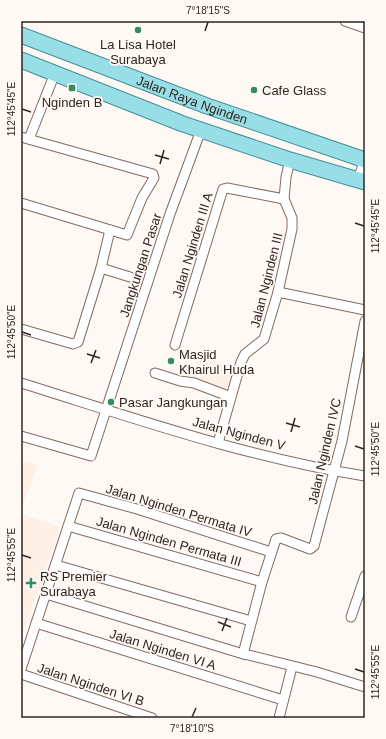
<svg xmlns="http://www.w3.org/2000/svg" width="386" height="739" viewBox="0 0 386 739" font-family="Arial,sans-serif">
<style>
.built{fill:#feefe7}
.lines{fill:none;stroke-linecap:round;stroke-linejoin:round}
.minor-casing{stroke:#846a5d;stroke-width:11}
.secondary-casing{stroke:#846a5d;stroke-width:15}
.primary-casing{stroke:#468f96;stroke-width:17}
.minor{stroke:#fff;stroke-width:9}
.secondary{stroke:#fff;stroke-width:13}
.primary{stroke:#97dee6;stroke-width:15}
.ticks{fill:none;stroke:#312520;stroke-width:1.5}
.poi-dot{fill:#338c62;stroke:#fff9f6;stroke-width:1.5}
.labels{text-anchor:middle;stroke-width:3.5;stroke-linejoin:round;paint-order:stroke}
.poi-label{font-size:13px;fill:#312520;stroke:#fff9f6;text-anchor:start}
.street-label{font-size:13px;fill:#312520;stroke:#fff9f6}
.neatline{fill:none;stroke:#312520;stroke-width:1.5}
.ticks-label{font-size:10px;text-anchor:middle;fill:#312520}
</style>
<rect width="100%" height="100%" fill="#fff9f6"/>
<!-- built -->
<g class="built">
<path d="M198,355L234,369L224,394L189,380Z"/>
<path d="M21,460L37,465L21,512Z"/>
<path d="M21,514L60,527L21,639Z"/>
</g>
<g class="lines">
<!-- minor casing -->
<g class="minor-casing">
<g id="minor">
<path d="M345,21L365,28"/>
<path d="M21,137L153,174L154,178L142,198L127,235L21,203"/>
<path d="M29,139L55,73"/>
<path d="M101,268L130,277"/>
<path d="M278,292L365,310"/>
<path d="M21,329L73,344L78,342L101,268L110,230"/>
<path d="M175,345L223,189L227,188L284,199"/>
<path d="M155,373L180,381L194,383L231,397"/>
<path d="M21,383C134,418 248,458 365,476"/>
<path d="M21,436L91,456L170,214L201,130"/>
<path d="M218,443L241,362L245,354L264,339L278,292L292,229V218L284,199L286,177L290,160"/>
<path d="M68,526L262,582"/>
<path d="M56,565L251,621"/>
<path d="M46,594L240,653L317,672L365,687"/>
<path d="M351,617L365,576"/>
<path d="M36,623L283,700"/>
<path d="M243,654L262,582L276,539L281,538L310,549L314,546L342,441L365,321"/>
<path d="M21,669L79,493L137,509L271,552"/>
<path d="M21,674L152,718"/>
<path d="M279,718L292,667"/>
</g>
</g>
<!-- secondary casing -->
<g class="secondary-casing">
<path id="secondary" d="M360,180L365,165"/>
</g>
<!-- primary casing -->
<g class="primary-casing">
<g id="primary">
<path id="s1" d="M21,35L207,106L365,160"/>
<path d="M21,60L183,124L290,160L365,182"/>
</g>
</g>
<!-- minor -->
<use href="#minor" class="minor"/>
<!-- secondary -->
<use href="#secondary" class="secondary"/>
<!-- primary -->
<use href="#primary" class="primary"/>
</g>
<!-- ticks -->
<path class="ticks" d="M205,31L208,22M22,109L31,112M155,155L169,159M160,164L164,150M355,223L364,226M22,332L31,335M87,354L100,358M91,363L96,350M286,423L300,427M291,432L295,418M355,446L364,449M22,555L31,558M218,622L231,627M222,631L227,618M355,669L364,672M192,717L196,708"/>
<!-- markers -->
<g class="poi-dot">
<circle cx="138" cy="30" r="4"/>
<rect x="68" y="84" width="8" height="8" rx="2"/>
<circle cx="254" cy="90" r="4"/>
<circle cx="171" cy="361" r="4"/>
<circle cx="111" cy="402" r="4"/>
<path d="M29 577h4v4h4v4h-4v4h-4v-4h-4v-4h4z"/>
</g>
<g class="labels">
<!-- poi labels -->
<g class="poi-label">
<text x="138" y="49" text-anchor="middle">La Lisa Hotel<tspan x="138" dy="15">Surabaya</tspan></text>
<text x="262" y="95">Cafe Glass</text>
<text x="72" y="107" text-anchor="middle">Nginden B</text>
<text x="179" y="359">Masjid<tspan x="179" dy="15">Khairul Huda</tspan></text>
<text x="119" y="407">Pasar Jangkungan</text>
<text x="40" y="581">RS Premier<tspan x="40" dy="15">Surabaya</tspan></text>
</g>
<!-- street labels -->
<g class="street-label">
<text dy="5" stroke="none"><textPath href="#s1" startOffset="183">Jalan Raya Nginden</textPath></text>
<text transform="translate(192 245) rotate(-73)" y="5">Jalan Nginden III A</text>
<text transform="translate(140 265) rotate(-72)" y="5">Jangkungan Pasar</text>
<text transform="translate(266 280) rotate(-76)" y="5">Jalan Nginden III</text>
<text transform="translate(239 433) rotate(15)" y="5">Jalan Nginden V</text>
<text transform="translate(324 451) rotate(-77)" y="5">Jalan Nginden IVC</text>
<text transform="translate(179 510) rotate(17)" y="5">Jalan Nginden Permata IV</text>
<text transform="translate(169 541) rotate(16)" y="5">Jalan Nginden Permata III</text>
<text transform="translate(163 649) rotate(17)" y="5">Jalan Nginden VI A</text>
<text transform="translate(91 684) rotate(18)" y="5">Jalan Nginden VI B</text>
</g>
</g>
<!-- border -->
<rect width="386" height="739" fill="none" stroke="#fff9f6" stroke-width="44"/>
<rect x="22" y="22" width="342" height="695" class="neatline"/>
<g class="ticks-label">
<text x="208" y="14">7°18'15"S</text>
<text transform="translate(11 109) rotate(-90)" y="4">112°45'45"E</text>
<text transform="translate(375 226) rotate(-90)" y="4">112°45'45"E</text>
<text transform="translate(11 332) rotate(-90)" y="4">112°45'50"E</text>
<text transform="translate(375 449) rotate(-90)" y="4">112°45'50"E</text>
<text transform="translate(11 555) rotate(-90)" y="4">112°45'55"E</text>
<text transform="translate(375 672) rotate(-90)" y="4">112°45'55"E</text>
<text x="192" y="732">7°18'10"S</text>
</g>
</svg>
